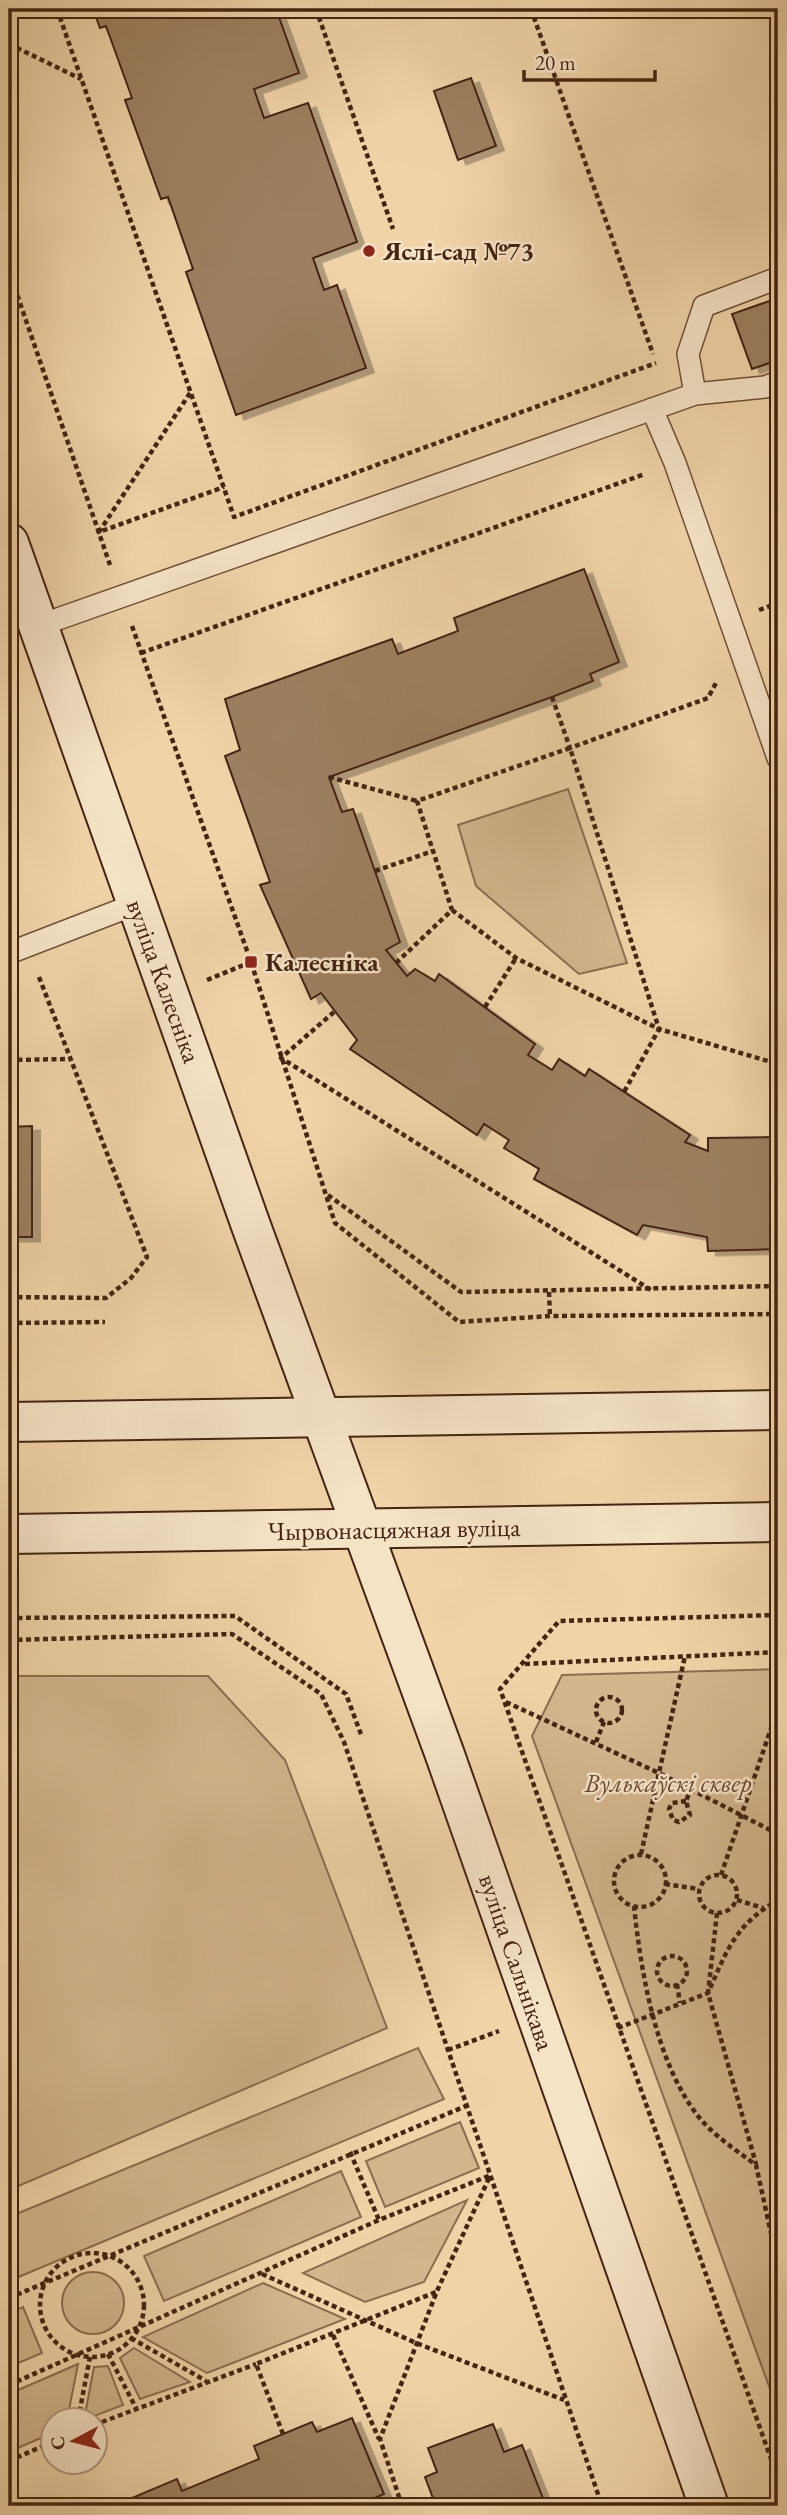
<svg xmlns="http://www.w3.org/2000/svg" width="787" height="2515" viewBox="0 0 787 2515" font-family="'EB Garamond',serif">
<style>
.green{fill:#d3b68e;stroke:#8c6d50;stroke-width:2}
.building{fill:#9d8060;stroke:#442412;stroke-width:2;filter:url(#shadow)}
.lines{fill:none;stroke-linecap:round;stroke-linejoin:round}
.lane-casing{stroke:#6f5038;stroke-width:24}
.secondary-casing{stroke:#442412;stroke-width:42}
.path{stroke:#442412;stroke-width:4.5;stroke-dasharray:5 3.5;stroke-linecap:butt}
.lane{stroke:#f5e3c6;stroke-width:21}
.secondary{stroke:#f5e3c6;stroke-width:38}
.poi-dot{fill:#8f2418;stroke:#f5e3c6;stroke-width:2.5}
.labels{text-anchor:middle;stroke-width:5;stroke-linejoin:round;paint-order:stroke}
.poi-label{font-size:26px;font-weight:bold;fill:#442412;stroke:#f5e3c6;text-anchor:start}
.street-label{font-size:26px;fill:#442412;stroke:#f5e3c6}
.park-label{font-size:26px;font-style:italic;fill:#684831;stroke:#f5e3c6}
</style>
<defs>
<filter id="shadow"><feDropShadow dx="8" dy="4.5" stdDeviation="0" flood-color="#0004"/></filter>
</defs>
<rect width="100%" height="100%" fill="#f0d4a8"/>
<filter id="stains"><feTurbulence type="fractalNoise" baseFrequency=".00286" numOctaves="4"/><feColorMatrix values="0 0 0 0 .2 0 0 0 0 .09 0 0 0 0 .02 0 0 0 .5 -.17"/></filter>
<radialGradient id="worn" r=".72"><stop offset=".6" stop-color="#630" stop-opacity="0"/><stop offset="1" stop-color="#630" stop-opacity=".3"/></radialGradient>
<!-- green -->
<g class="green">
<path d="M568,789L627,963L579,974L476,886L458,825Z"/>
<path d="M778,1669V2411L532,1736L562,1675Z"/>
<path d="M9,1676H208L285,1760L387,2028L9,2190Z"/>
<path d="M418,2048L444,2099L9,2281V2217Z"/>
<path d="M460,2122L479,2168L385,2207L366,2161Z"/>
<path d="M341,2171L361,2217L164,2301L144,2256Z"/>
<path d="M467,2200L424,2282L365,2302L303,2273Z"/>
<circle cx="93" cy="2303" r="31"/>
<path d="M263,2283L345,2319L207,2373L143,2337Z"/>
<path d="M23,2307L42,2353L9,2367V2313Z"/>
<path d="M134,2348L190,2382L140,2399L120,2358Z"/>
<path d="M78,2364L67,2420H52V2433L9,2452V2394Z"/>
<path d="M108,2366L123,2405L84,2420L94,2367Z"/>
</g>
<!-- building -->
<g class="building">
<path d="M93,9H276L299,73L254,89L264,118L308,103L357,242L313,258L324,290L337,285L366,368L236,415L186,272L193,269L168,197L161,199L125,100L132,98L106,26L100,28Z"/>
<path d="M471,78L496,146L458,160L434,91Z"/>
<path d="M778,298V360L752,369L732,314Z"/>
<path d="M584,569L619,662L590,674L593,681L552,697L329,777L342,812L353,809L400,942L386,950L407,976L415,969L435,981L439,974L535,1044L528,1055L552,1070L559,1059L585,1076L589,1069L690,1135L685,1142L708,1151V1138L778,1137V1249L708,1251L707,1237L643,1225L637,1235L534,1179L539,1169L504,1148L509,1140L484,1124L477,1135L350,1049L357,1040L321,993L311,999L260,885L270,882L225,756L240,750L225,699L392,639L398,654L458,631L454,618Z"/>
<path d="M32,1126V1237H9V1127Z"/>
<path d="M352,2418L384,2494L356,2506H113L177,2479L182,2491L259,2459L254,2446L312,2422L317,2432Z"/>
<path d="M493,2424L504,2452L522,2445L544,2501L530,2506H436L425,2477L437,2472L428,2448Z"/>
</g>
<g class="lines">
<!-- lane casing -->
<g class="lane-casing">
<g id="lane">
<path d="M695,394L688,354L704,306L778,278"/>
<path d="M652,409L675,463L778,758"/>
<path d="M38,626L695,394L765,387L778,382"/>
<path d="M9,953L136,904"/>
</g>
</g>
<!-- secondary casing -->
<g class="secondary-casing">
<g id="secondary">
<path d="M9,543L250,1223L445,1755L709,2506"/>
<path d="M9,1422L778,1410"/>
<path d="M9,1534L778,1522"/>
</g>
</g>
<!-- path -->
<g class="path">
<path d="M57,9L234,517L656,363"/>
<path d="M316,9L393,229"/>
<path d="M531,9L653,354"/>
<path d="M9,44L81,79"/>
<path d="M9,271L110,565"/>
<path d="M190,393L99,532L224,487"/>
<path d="M759,610L778,603"/>
<path d="M132,626L251,962L335,1223L459,1322L550,1316L778,1314"/>
<path d="M141,653L645,474"/>
<path d="M552,697L570,748L708,698L717,681"/>
<path d="M329,777L417,801"/>
<path d="M375,871L433,851"/>
<path d="M9,898L16,917"/>
<path d="M452,910L516,958L659,1029L624,1092"/>
<path d="M396,963L452,910L417,801L570,748L659,1029L778,1064"/>
<path d="M207,980L251,962"/>
<path d="M485,1007L516,958"/>
<path d="M334,1012L281,1058L651,1290"/>
<path d="M9,1060L71,1059"/>
<path d="M328,1195L461,1292L778,1286"/>
<path d="M549,1292L550,1316"/>
<path d="M9,1297L106,1298L131,1278L147,1257L39,977"/>
<path d="M9,1323L105,1322"/>
<path d="M778,1615L559,1621L500,1689L778,2479"/>
<path d="M9,1618L235,1616L346,1694L362,1737"/>
<path d="M9,1640L232,1634L321,1694L344,1742L602,2506"/>
<path d="M525,1664L778,1652"/>
<circle cx="609" cy="1710" r="13"/>
<path d="M506,1702L661,1774L778,1834"/>
<path d="M596,1742L604,1722"/>
<path d="M686,1801L672,1803L669,1809L673,1820L679,1822L690,1815L686,1801L691,1789"/>
<path d="M641,1854L685,1656"/>
<circle cx="640" cy="1881" r="26"/>
<circle cx="718" cy="1894" r="19"/>
<path d="M721,1875L778,1708"/>
<path d="M665,1884L699,1889"/>
<path d="M737,1900L763,1908"/>
<path d="M634,1906C641,1973 656,2062 698,2116C714,2136 736,2150 756,2165L778,2265"/>
<path d="M717,1913L708,1993L756,2164"/>
<circle cx="672" cy="1971" r="15"/>
<path d="M677,1984L680,2003"/>
<path d="M618,2028L708,1993C727,1950 735,1925 778,1900"/>
<path d="M448,2050L499,2031"/>
<path d="M350,2152L379,2220"/>
<circle cx="92" cy="2305" r="52"/>
<path d="M262,2274L416,2343L564,2400"/>
<path d="M9,2298L466,2106"/>
<path d="M333,2335L379,2439"/>
<path d="M131,2338L206,2381"/>
<path d="M108,2354L136,2408"/>
<path d="M9,2385L379,2220L491,2175"/>
<path d="M78,2420L90,2357"/>
<path d="M94,2425L256,2364"/>
<path d="M283,2434L256,2364L436,2292"/>
<path d="M9,2461L52,2442"/>
<path d="M402,2506L380,2439L437,2291L490,2176"/>
</g>
<!-- lane -->
<use href="#lane" class="lane"/>
<!-- secondary -->
<use href="#secondary" class="secondary"/>
</g>
<!-- markers -->
<g class="poi-dot">
<circle cx="369" cy="251" r="7"/>
<rect x="244" y="955" width="14" height="14" rx="3.5"/>
</g>
<g class="labels">
<!-- poi labels -->
<g class="poi-label">
<text x="383" y="260">Яслі-сад №73</text>
<text x="265" y="971">Калесніка</text>
</g>
<!-- street labels -->
<g class="street-label">
<text transform="translate(164 981) rotate(70)" y="9">вуліца Калесніка</text>
<text transform="translate(394 1529) rotate(-1)" y="9">Чырвонасцяжная вуліца</text>
<text transform="translate(517 1962) rotate(71)" y="9">вуліца Сальнікава</text>
</g>
<!-- park labels -->
<g class="park-label">
<text x="668" y="1792">Вулькаўскі сквер</text>
</g>
</g>
<!-- margin -->
<rect width="787" height="2515" fill="none" stroke="#f0d4a8" stroke-width="35"/>
<rect x="10" y="10" width="766" height="2494" fill="none" stroke="#442412" stroke-width="3.5"/>
<rect x="18" y="18" width="752" height="2480" fill="none" stroke="#442412" stroke-width="2"/>
<!-- north arrow -->
<g transform="translate(74 2441) rotate(263)"><circle r="33" fill="#f5e3c6" stroke="#ae977e" stroke-width="2"/>
<path d="M0-5L12 26L0 18L-12 26Z" fill="#8f2418"/>
<text y="-10" font-size="19" font-weight="bold" text-anchor="middle" fill="#442412">С</text>
</g>
<!-- scale -->
<path d="M524 70v10h131v-10" fill="none" stroke="#442412" stroke-width="3.5"/>
<text x="535" y="70" font-size="21" fill="#442412" stroke="#f5e3c6" stroke-width="5" paint-order="stroke">20 m</text>
<rect width="100%" height="100%" filter="url(#stains)"/>
<rect width="100%" height="100%" fill="url(#worn)"/>
</svg>
